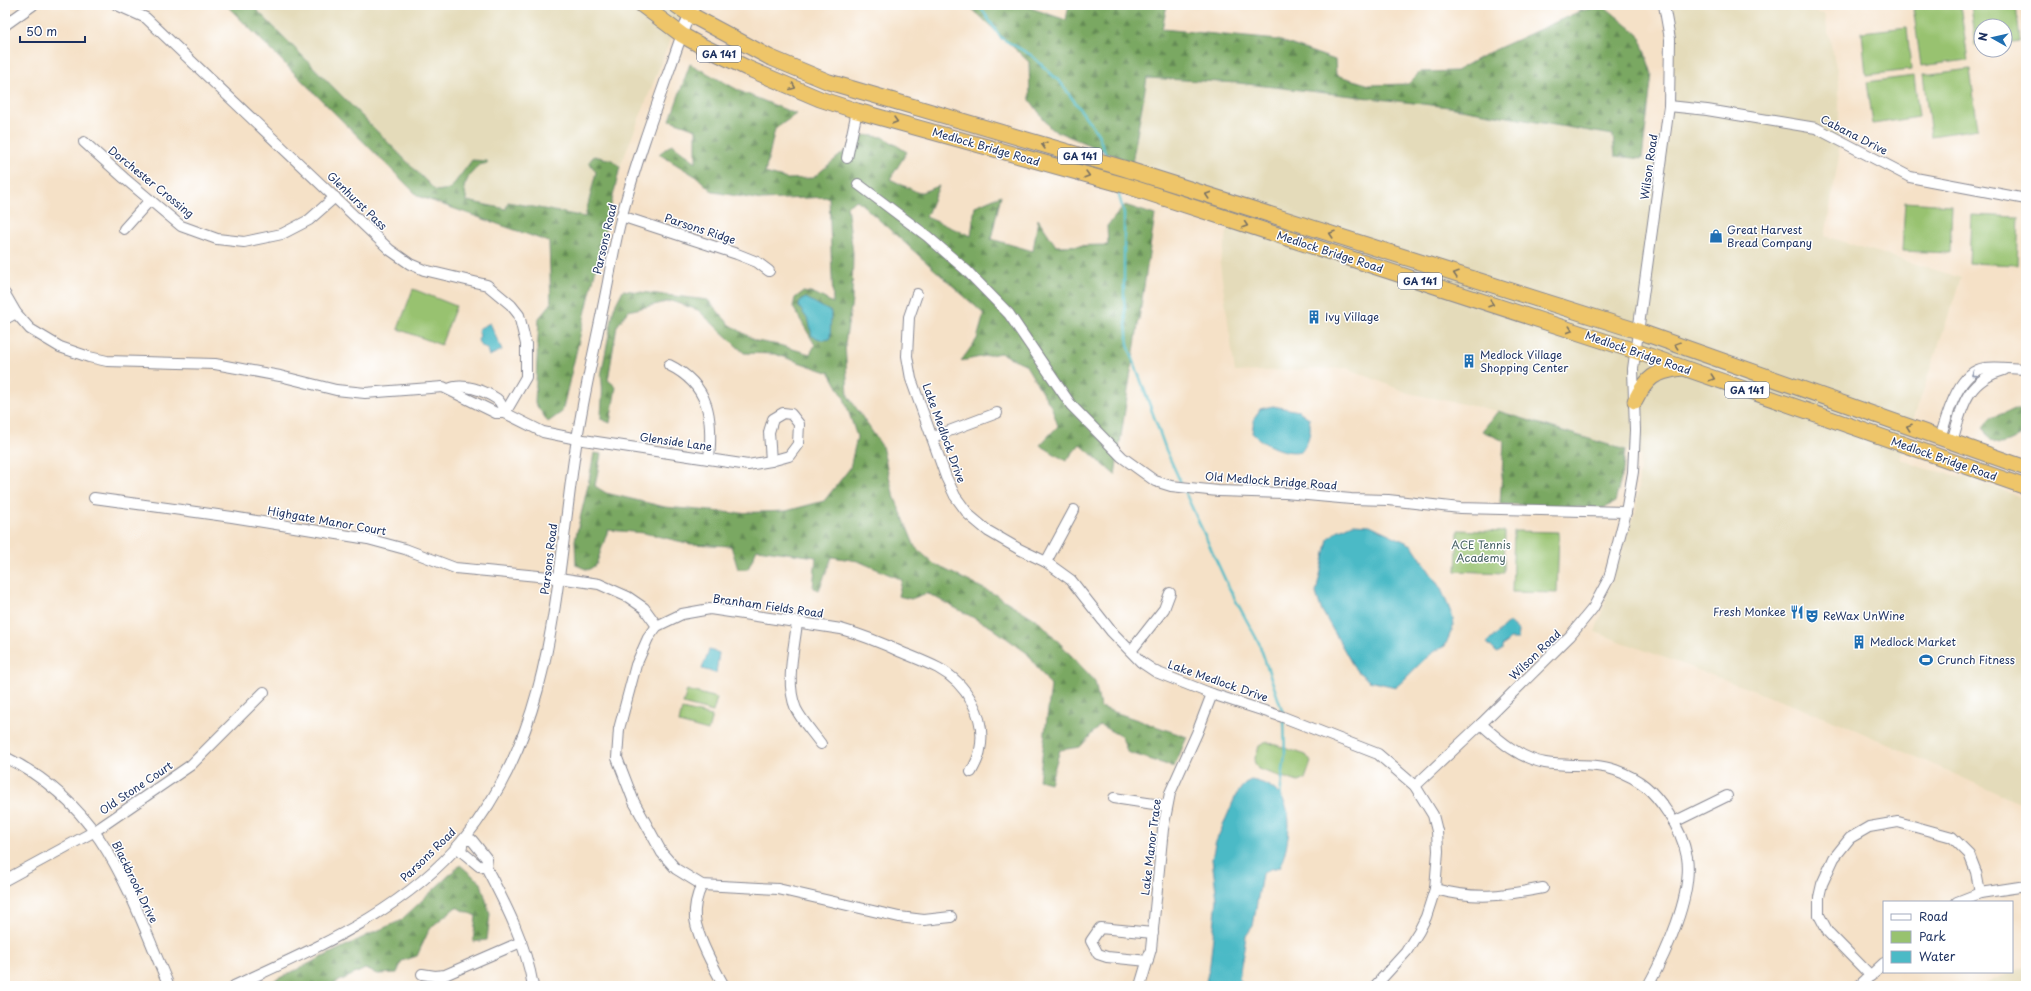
<svg xmlns="http://www.w3.org/2000/svg" width="2031" height="991" viewBox="0 0 2031 991" font-family="'Playpen Sans',sans-serif">
<style>
.built{fill:#e4dbba}
.forest{fill:url(#forest-firs);stroke:#4a6c60}
.green{fill:#98c26f;stroke:#5a7866}
.water{fill:#4cbac6;stroke:#347492}
.lines{fill:none;stroke-linecap:round;stroke-linejoin:round}
.stream{stroke:#4cbac6;stroke-width:2.5}
.minor-casing{stroke:#888892;stroke-width:12}
.highway-casing{stroke:#888892;stroke-width:17}
.minor{stroke:#fff;stroke-width:10}
.highway{stroke:#eec569;stroke-width:15}
.oneway{stroke:#7a7263}
.oneway2{stroke:#8d97ae}
.labels{text-anchor:middle;stroke-width:3;stroke-linejoin:round;paint-order:stroke}
.shield{fill:#fff;stroke:#5f6d8e;stroke-width:1}
.shield-label{font-size:10px;font-weight:bold;fill:#1b2f5e}
.street-label{font-size:11px;fill:#1b2f5e;stroke:#fff}
.poi-label{font-size:11px;fill:#1b2f5e;stroke:#fff;text-anchor:start}
.park-label{font-size:11px;fill:#476264;stroke:#fff}
</style>
<defs>
<pattern id="forest-firs" width="22" height="20" patternUnits="userSpaceOnUse"><rect width="22" height="20" fill="#7aa862"/><path d="M5 1l3.5 6h-7zM16 11l3.5 6h-7z" fill="#638954"/></pattern>
</defs>
<rect width="100%" height="100%" fill="#fff"/>
<filter id="ink" filterUnits="userSpaceOnUse"><feTurbulence type="fractalNoise" baseFrequency=".025" numOctaves="2"/><feDisplacementMap in="SourceGraphic" scale="8" xChannelSelector="R" yChannelSelector="G"/><feConvolveMatrix kernelMatrix="1 2 1 2 8 2 1 2 1" color-interpolation-filters="sRGB"/></filter>
<filter id="wash" filterUnits="userSpaceOnUse"><feTurbulence type="fractalNoise" baseFrequency=".012" numOctaves="4" result="noise"/><feDisplacementMap in="SourceGraphic" scale="16" xChannelSelector="R" yChannelSelector="G"/><feGaussianBlur stdDeviation="0.9" result="paint"/><feColorMatrix in="noise" values="0 0 0 0 0 0 0 0 0 0 0 0 0 0 0 0 0 1.4 0 .05"/><feComposite in="paint" operator="in"/></filter>
<g filter="url(#wash)">
<rect width="100%" height="100%" fill="#f5e1c7"/>
<!-- built -->
<g class="built">
<path d="M252,5H669L680,15L620,167L612,160L594,156L589,162L596,171L585,217L508,202L506,209L467,201L464,187L469,176L479,165L488,163L487,161L472,160L450,189L436,191Z"/>
<path d="M1671,5H1782L1824,14L1839,79V156L1825,236L1961,278L1900,459L1926,469L1973,479L2026,499V806L1838,722L1595,632L1636,510L1641,455L1498,411L1408,393L1347,368L1235,372L1220,264L1231,215L1130,177L1147,78L1238,83L1449,107L1613,135L1615,156L1642,159L1668,142V96L1676,34Z"/>
<path d="M2026,966V986H1980Z"/>
</g>
<!-- forest -->
<g class="forest">
<path d="M226,5H252L436,191L450,189L472,160L487,161L488,163L479,165L469,176L464,187L467,201L506,209L508,202L585,217L596,172L589,162L594,156L612,160L620,167L562,412L548,422L535,403L539,318L551,304L549,242L418,196Z"/>
<path d="M968,5H1022L1066,20L1069,5H1167L1162,29L1278,40L1335,60L1336,75L1370,85L1408,84L1420,72L1456,71L1488,53L1580,11L1604,6L1639,35L1652,74L1642,159L1615,156L1613,135L1449,107L1238,83L1147,78L1132,163L1051,129L1030,100L1029,62Z"/>
<path d="M690,64L742,92L796,114L775,129L765,173L787,179L813,178L864,135L883,137L907,152L890,179L919,193L939,186L926,217L971,236L975,206L1001,195L991,239L1033,251L1038,219L1056,246L1108,245L1107,226L1125,205L1155,215L1115,475L1080,444L1066,461L1040,445L1058,426L1052,408L1025,364L1000,353L961,361L977,339L984,314L857,200L847,206L853,253L852,301L845,343L848,396L882,446L893,493L915,547L934,564L996,595L1040,622L1095,681L1100,707L1187,737L1174,767L1127,752L1122,737L1100,725L1080,747L1060,750L1050,783L1039,780L1051,686L1027,653L991,627L927,593L911,599L898,596L902,580L858,561L832,557L819,590L813,588L816,557L757,549L748,569H738L731,546L691,544L644,533L608,530L596,565L588,570L576,565L575,540L588,485L594,453L601,454L595,486L606,493L665,507L734,513L786,511L824,501L850,468L857,437L844,398L830,373L775,354L744,353L698,310L671,301L628,311L617,326L608,380L616,387L610,423L601,419C601,405 604,391 601,376L614,308L623,290L708,300L729,324L756,341L779,345L810,354L815,345L793,307L795,298L803,292L816,294L833,303L829,197L762,200L713,192L697,177L659,154L672,144L696,162V129L670,120Z"/>
<path d="M2014,409L2026,412V432C2008,442 1994,455 1983,427L1991,418Z"/>
<path d="M1498,411L1625,450L1623,471L1615,502L1604,508L1500,504L1504,441L1482,431Z"/>
<path d="M460,865L481,883L490,914L487,940L473,942L476,916L456,907L430,928L417,956L402,961L397,973L378,974L365,969L329,986H263L372,933L400,921Z"/>
</g>
<!-- green -->
<g class="green">
<path d="M1920,5H1960L1968,60L1921,66L1913,6Z"/>
<path d="M1971,5H2016L2020,41L2005,43V26H1981V46H1976Z"/>
<path d="M1907,27L1911,70L1866,75L1862,32Z"/>
<path d="M1970,69L1978,129L1931,136L1923,75Z"/>
<path d="M1914,76L1919,117L1873,124L1867,82Z"/>
<path d="M1905,202L1952,205L1950,253L1902,251Z"/>
<path d="M1971,215L2019,217L2017,265L1969,263Z"/>
<path d="M413,289L456,306L441,345L398,329Z"/>
<path d="M1458,530L1505,532L1504,573L1456,571Z"/>
<path d="M1514,531L1559,532L1557,593L1512,592Z"/>
<path d="M687,690L717,698L713,712L683,704Z"/>
<path d="M682,709L712,716L708,731L679,723Z"/>
<path d="M1267,742L1306,755L1311,762L1305,779L1298,782L1258,769L1254,761L1259,746Z"/>
</g>
<!-- water -->
<g class="water">
<path d="M806,298L831,312L830,339L823,340L812,336L809,321L799,307L800,301Z"/>
<path d="M490,323L502,350L489,356L487,349L480,345L478,340L480,336L478,329Z"/>
<path d="M1273,406L1299,411L1309,418C1312,431 1309,440 1302,451C1285,455 1264,445 1252,433L1254,419L1260,409Z"/>
<path d="M1353,524L1370,525L1412,545L1441,589L1452,615L1454,625L1445,646C1424,655 1413,673 1396,687L1369,681L1355,669L1321,609L1316,593L1328,539L1337,531Z"/>
<path d="M1509,622L1519,631L1518,639H1510L1502,647V650L1497,653L1487,643Z"/>
<path d="M709,650L719,653L716,673L702,669Z"/>
<path d="M1251,780C1298,788 1293,833 1280,867L1270,869L1262,874L1253,926L1246,936L1239,978L1243,986H1205L1210,964L1217,899L1212,859L1215,844L1236,795L1245,783Z"/>
</g>
<g class="lines">
<!-- stream -->
<g class="stream">
<path d="M979,5L1001,38L1031,55L1061,83L1098,134L1107,158"/>
<path d="M1117,189L1124,213V299L1128,345L1166,450L1181,483"/>
<path d="M1184,490L1229,588L1259,643L1283,713"/>
<path d="M1280,796L1285,754L1284,720"/>
</g>
</g>
</g>
<g filter="url(#ink)">
<g class="lines">
<!-- minor casing -->
<g class="minor-casing">
<g id="minor">
<path d="M117,5L146,18L390,250L410,264L424,270L487,285L511,305L519,315L526,344V377L505,413"/>
<path d="M5,25L33,5"/>
<path d="M1669,106L1707,110L1816,128L1910,177L2026,199"/>
<path d="M84,142L124,178L181,226L217,239L244,242L282,234L309,220L335,197"/>
<path d="M847,158L857,111"/>
<path d="M858,184L927,236L966,270L1009,314L1071,405L1122,457L1155,481L1171,486L1218,491L1285,493L1351,499L1388,500L1460,508L1626,512"/>
<path d="M621,216L737,254L757,262L769,271"/>
<path d="M124,229L150,200"/>
<path d="M5,294L16,313L30,329L60,347L89,357L107,361L215,364L280,376L336,390L365,393L443,387L496,413H505L543,432L577,439L748,465L771,461"/>
<path d="M917,294L909,317L907,356L911,379L946,477L955,496L969,515L988,531L1019,549L1046,562L1071,580L1111,631L1141,662L1156,672L1212,694L1283,717L1378,754L1415,786L1433,815L1437,831L1438,851L1435,889L1426,917L1419,931L1406,952L1375,986"/>
<path d="M5,319L16,313"/>
<path d="M669,365C710,385 713,418 709,459"/>
<path d="M449,389C462,382 485,391 497,399C501,402 503,408 505,413"/>
<path d="M783,413L791,414L799,424L798,444L789,456L771,461L769,432L773,419Z"/>
<path d="M933,437L997,413"/>
<path d="M1940,438C1947,416 1958,371 1985,368C1997,366 2014,369 2026,369"/>
<path d="M1952,442C1962,408 1965,381 2004,370"/>
<path d="M94,498L232,517L368,539L405,549L455,568L559,578L599,584L628,597L644,608L657,626"/>
<path d="M1046,562L1074,510"/>
<path d="M797,623C794,650 785,683 796,709C802,721 813,733 821,744"/>
<path d="M1131,651L1164,609L1170,593"/>
<path d="M1481,724C1500,741 1519,758 1545,763C1568,767 1593,762 1615,770C1640,779 1653,790 1668,813C1677,826 1684,841 1687,857C1693,895 1666,953 1648,986"/>
<path d="M5,757C105,806 128,891 169,986"/>
<path d="M1415,786L1481,724L1570,636L1593,608L1609,578L1626,512L1633,472L1635,430L1633,369L1669,106L1670,39L1664,5"/>
<path d="M1114,798L1167,806"/>
<path d="M1674,822L1727,796"/>
<path d="M463,840H472L487,859L486,867C506,905 526,944 533,986"/>
<path d="M463,840L461,851L479,866L486,867"/>
<path d="M5,880L95,831L191,765L264,692"/>
<path d="M702,885C697,895 694,908 695,919C698,939 714,968 724,986"/>
<path d="M1435,889C1476,900 1502,896 1543,888"/>
<path d="M1957,902L1980,893L2026,886"/>
<path d="M951,917L924,920L899,917L778,889L702,885L676,869L662,853L634,802L617,758L619,729L636,665L648,638L657,626L682,614L710,609L841,629C862,635 882,643 901,652C913,657 926,662 938,668C966,683 987,717 980,750C979,758 975,765 971,772"/>
<path d="M1148,961L1107,957L1098,954L1091,941L1100,928L1153,933"/>
<path d="M422,974L435,976L445,975L521,942"/>
<path d="M1871,976L1828,932L1819,915V897L1822,884L1834,858L1850,838L1869,827L1898,822L1952,837L1969,854L1976,872L1980,893"/>
<path d="M234,986C317,947 403,912 463,840C558,726 555,577 577,439C585,387 598,334 608,282C612,260 616,237 622,215C640,147 666,81 689,14L696,5"/>
<path d="M1140,986L1151,949L1163,829L1170,793L1197,733L1212,694"/>
<path d="M1859,986L1884,963"/>
</g>
</g>
<!-- highway casing -->
<g class="highway-casing">
<g id="highway">
<path d="M642,5L682,35L698,44L747,68L820,99L857,111L1124,185L1635,351L2026,487"/>
<path d="M676,5L689,14L769,57L829,82L1123,168L1638,331L2026,468"/>
<path d="M1635,401C1647,377 1654,372 1681,368"/>
</g>
</g>
<!-- minor -->
<use href="#minor" class="minor"/>
<!-- highway -->
<use href="#highway" class="highway"/>
</g>
<!-- one-way arrows -->
<defs><path id="oneway-chevron" d="M-2-3.5L2.5 0L-2 3.5" fill="none" stroke-width="1.6" stroke-linecap="round" stroke-linejoin="round"/></defs>
<g class="oneway">
<use href="#oneway-chevron" transform="translate(793 87) rotate(23)"/>
<use href="#oneway-chevron" transform="translate(895 121) rotate(16)"/>
<use href="#oneway-chevron" transform="translate(1044 145) rotate(-164)"/>
<use href="#oneway-chevron" transform="translate(1087 175) rotate(16)"/>
<use href="#oneway-chevron" transform="translate(1208 195) rotate(-162)"/>
<use href="#oneway-chevron" transform="translate(1245 225) rotate(18)"/>
<use href="#oneway-chevron" transform="translate(1332 234) rotate(-162)"/>
<use href="#oneway-chevron" transform="translate(1456 274) rotate(-162)"/>
<use href="#oneway-chevron" transform="translate(1491 304) rotate(18)"/>
<use href="#oneway-chevron" transform="translate(1570 330) rotate(18)"/>
<use href="#oneway-chevron" transform="translate(1677 345) rotate(-161)"/>
<use href="#oneway-chevron" transform="translate(1712 378) rotate(19)"/>
<use href="#oneway-chevron" transform="translate(1909 427) rotate(-161)"/>
</g>
<use class="oneway2" href="#oneway-chevron" transform="translate(1974 374) rotate(147)"/>
</g>
<!-- icons -->
<defs>
<g id="shop-bare" transform="scale(1.08)"><path d="M-5-2.5h2.3a2.7 3.5 0 0 1 5.4 0H5L5.5 6h-11ZM-1.5-2.5h3a1.5 2.3 0 0 0-3 0Z" fill="#1f6fb2" stroke="#fff" stroke-width="2.5" paint-order="stroke"/></g>
<g id="building-bare" transform="scale(1.08)"><path d="M-4-6H4V6H1V3H-1V6H-4ZM-2.5-4.3h1.7v1.8h-1.7ZM.8-4.3h1.7v1.8H.8ZM-2.5-1h1.7V.8h-1.7ZM.8-1h1.7V.8H.8Z" fill="#1f6fb2" stroke="#fff" stroke-width="2.5" paint-order="stroke"/></g>
<g id="restaurant-bare" transform="scale(1.08)"><path d="M-5-6h1v4h1v-4h1v4h1v-4h1v5L-1.5 .5V6h-2V.5L-5-1ZM5-6V6H3V1.5H1.5Q1.5-4 5-6Z" fill="#1f6fb2" stroke="#fff" stroke-width="2.5" paint-order="stroke"/></g>
<g id="theatre-bare" transform="scale(1.08)"><path d="M-5-5.5Q0-4 5-5.5V0Q5 5 0 6Q-5 5-5 0ZM-3.3-2.5H-1v1.5H-3.3ZM1-2.5H3.3v1.5H1ZM-2.8 1Q0 5.5 2.8 1Z" fill="#1f6fb2" stroke="#fff" stroke-width="2.5" paint-order="stroke"/></g>
<g id="stadium-bare" transform="scale(1.08)"><path d="M0-5a6.5 5 0 1 0 0 10a6.5 5 0 1 0 0-10ZM-3.5-1.8h7v3.6h-7Z" fill="#1f6fb2" stroke="#fff" stroke-width="2.5" paint-order="stroke"/></g>
</defs>
<g fill-rule="evenodd">
<use href="#shop-bare" x="1716" y="236"/>
<use href="#building-bare" x="1314" y="317"/>
<use href="#building-bare" x="1469" y="361"/>
<use href="#restaurant-bare" x="1797" y="612"/>
<use href="#theatre-bare" x="1812" y="616"/>
<use href="#building-bare" x="1859" y="642"/>
<use href="#stadium-bare" x="1926" y="660"/>
</g>
<g class="labels">
<!-- shield labels -->
<g class="shield">
<rect x="697" y="46" width="44" height="16" rx="3"/>
<rect x="1058" y="148" width="44" height="16" rx="3"/>
<rect x="1398" y="273" width="44" height="16" rx="3"/>
<rect x="1725" y="382" width="44" height="16" rx="3"/>
</g>
<g class="shield-label">
<text x="719" y="58">GA 141</text>
<text x="1080" y="160">GA 141</text>
<text x="1420" y="285">GA 141</text>
<text x="1747" y="394">GA 141</text>
</g>
<!-- street labels -->
<g class="street-label">
<text transform="translate(1854 135) rotate(27)" y="4">Cabana Drive</text>
<text transform="translate(986 147) rotate(16)" y="4">Medlock Bridge Road</text>
<text transform="translate(1649 167) rotate(-82)" y="4">Wilson Road</text>
<text transform="translate(151 182) rotate(39)" y="4">Dorchester Crossing</text>
<text transform="translate(357 201) rotate(44)" y="4">Glenhurst Pass</text>
<text transform="translate(700 229) rotate(18)" y="4">Parsons Ridge</text>
<text transform="translate(605 239) rotate(-77)" y="4">Parsons Road</text>
<text transform="translate(1330 252) rotate(18)" y="4">Medlock Bridge Road</text>
<text transform="translate(1638 353) rotate(19)" y="4">Medlock Bridge Road</text>
<text transform="translate(944 433) rotate(70)" y="4">Lake Medlock Drive</text>
<text transform="translate(676 442) rotate(8)" y="4">Glenside Lane</text>
<text transform="translate(1944 459) rotate(19)" y="4">Medlock Bridge Road</text>
<text transform="translate(1271 481) rotate(4)" y="4">Old Medlock Bridge Road</text>
<text transform="translate(327 521) rotate(10)" y="4">Highgate Manor Court</text>
<text transform="translate(549 559) rotate(-83)" y="4">Parsons Road</text>
<text transform="translate(768 606) rotate(8)" y="4">Branham Fields Road</text>
<text transform="translate(1535 655) rotate(-44)" y="4">Wilson Road</text>
<text transform="translate(1218 681) rotate(19)" y="4">Lake Medlock Drive</text>
<text transform="translate(136 788) rotate(-34)" y="4">Old Stone Court</text>
<text transform="translate(1151 847) rotate(-83)" y="4">Lake Manor Trace</text>
<text transform="translate(428 855) rotate(-44)" y="4">Parsons Road</text>
<text transform="translate(135 882) rotate(64)" y="4">Blackbrook Drive</text>
</g>
<!-- poi labels -->
<g class="poi-label">
<text x="1727" y="234">Great Harvest<tspan x="1727" dy="13">Bread Company</tspan></text>
<text x="1325" y="321">Ivy Village</text>
<text x="1480" y="359">Medlock Village<tspan x="1480" dy="13">Shopping Center</tspan></text>
<text x="1786" y="616" text-anchor="end">Fresh Monkee</text>
<text x="1823" y="620">ReWax UnWine</text>
<text x="1870" y="646">Medlock Market</text>
<text x="1937" y="664">Crunch Fitness</text>
</g>
<!-- park labels -->
<g class="park-label">
<text x="1481" y="549">ACE Tennis<tspan x="1481" dy="13">Academy</tspan></text>
</g>
</g>
<!-- margin -->
<rect width="2031" height="991" fill="none" stroke="#fff" stroke-width="20"/>
<!-- legend -->
<rect x="1883" y="901" width="130" height="72" fill="#ffffff" stroke="#a4acbf"/>
<rect x="1891" y="914" width="20" height="6" fill="#ffffff" stroke="#a4acbf"/>
<text x="1919" y="921" font-size="12" fill="#1b2f5e">Road</text>
<rect x="1891" y="931" width="20" height="12" fill="#98c26f" stroke="#a4acbf"/>
<text x="1919" y="941" font-size="12" fill="#1b2f5e">Park</text>
<rect x="1891" y="951" width="20" height="12" fill="#4cbac6" stroke="#a4acbf"/>
<text x="1919" y="961" font-size="12" fill="#1b2f5e">Water</text>
<!-- north arrow -->
<g transform="translate(1993 38) rotate(278)"><circle r="19" fill="#ffffff" stroke="#a4acbf"/>
<path d="M0-3L7 15L0 10L-7 15Z" fill="#1f6fb2"/>
<text y="-6" font-size="11" font-weight="bold" text-anchor="middle" fill="#1b2f5e">N</text>
</g>
<!-- scale -->
<path d="M20 36v6h65v-6" fill="none" stroke="#1b2f5e" stroke-width="2"/>
<text x="26" y="36" font-size="12" fill="#1b2f5e" stroke="#ffffff" stroke-width="3" paint-order="stroke">50 m</text>
</svg>
